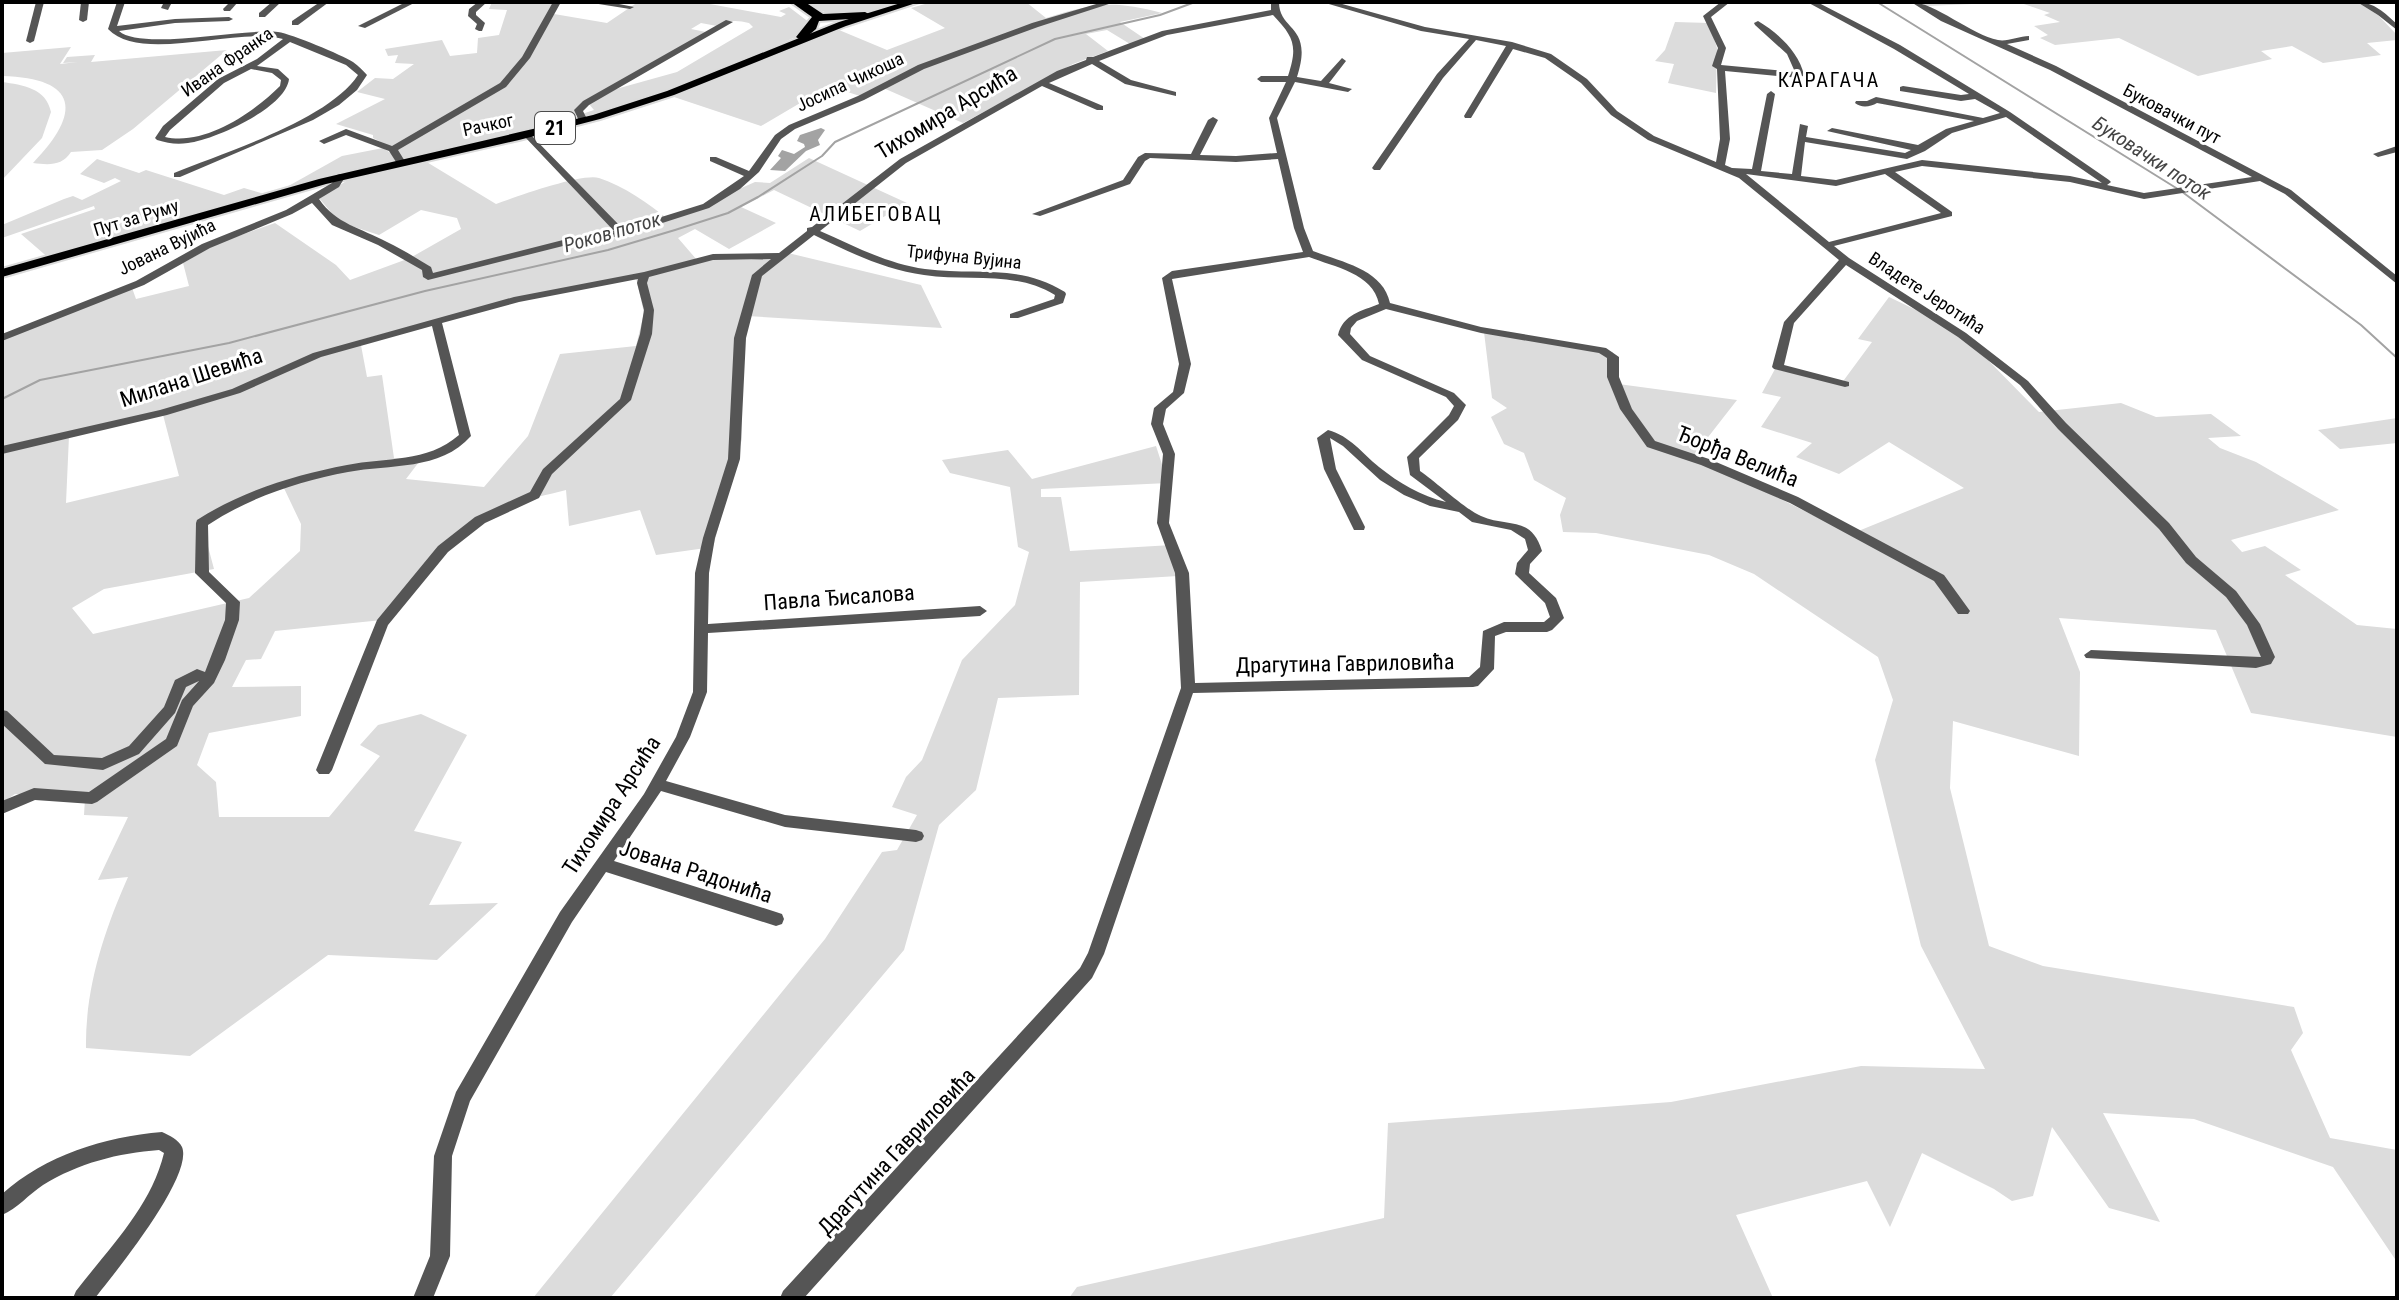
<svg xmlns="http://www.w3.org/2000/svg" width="2399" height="1300" viewBox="0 0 2399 1300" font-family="'Roboto Condensed',sans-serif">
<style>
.green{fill:#dcdcdc;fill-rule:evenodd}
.water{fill:#a3a3a3}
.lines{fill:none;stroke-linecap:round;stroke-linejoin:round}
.stream{stroke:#a3a3a3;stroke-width:2}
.major-casing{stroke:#dbdbdb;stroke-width:4}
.highway-casing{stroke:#dbdbdb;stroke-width:4}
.minor{fill:#555;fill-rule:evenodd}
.major{fill:#000;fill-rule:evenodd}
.highway{fill:#000;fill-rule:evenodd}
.labels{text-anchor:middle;stroke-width:6;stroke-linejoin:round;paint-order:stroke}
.far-street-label{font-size:18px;fill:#000;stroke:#fff}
.far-neighbourhood-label{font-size:20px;letter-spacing:2px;fill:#000;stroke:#fff}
.shield{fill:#fff;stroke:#4c4c4c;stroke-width:2}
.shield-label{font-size:20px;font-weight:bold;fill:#000}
.far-water-label{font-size:20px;font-style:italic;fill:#444;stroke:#fff}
.street-label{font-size:22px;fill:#000;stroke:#fff}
</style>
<rect width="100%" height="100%" fill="#fff"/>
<!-- green -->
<g class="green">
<path d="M492,2H554L533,44L502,85L391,147L373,138V135L336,124L385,99L357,92L375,78L393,79L414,64L395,63L398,55L388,56L385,49L442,40L450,56L477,53L478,38L499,35L507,10L489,9Z"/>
<path d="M638,2H699L781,17L786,14L779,11L789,7L810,23L798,36L693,83L585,119L582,114L594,110L589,104L616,89L677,72L753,27L749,23C737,20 728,20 717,26L701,23L691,29L706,32L575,110L577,119L404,161L394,149L505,86L554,14L607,23Z"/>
<path d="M809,2H905C876,10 834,27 809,2Z"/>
<path d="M932,2H1026L1046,18C1094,3 1113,0 1162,13L1120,22L1145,39L1130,44L1107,30L1086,34L1108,51L1073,64L963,123L881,87L863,97L829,86L761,126L668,95L839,30L887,50L945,28L911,8Z"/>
<path d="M1919,2H2357L2378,15L2397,35V40L2367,43L2381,55L2323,63L2292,46L2261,51L2272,59L2198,76L2119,38L2055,45L2040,38L2048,35L2034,26L2060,22L2044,15L2050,13L2018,2L1926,6Z"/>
<path d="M1675,22L1709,23L1717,48L1716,93L1668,83L1674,64L1655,61L1665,50Z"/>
<path d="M71,47L60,64L78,62L63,63L67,57L95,55L91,62L227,50L133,129L102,150L71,152C62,166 49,165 33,163C82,113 79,78 2,76V53Z"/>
<path d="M2,82C23,85 46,88 51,112L42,138L2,180Z"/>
<path d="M383,148L392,154L397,163L276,193L342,156Z"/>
<path d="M809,158L907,203L860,231L774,190L741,207L776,223L729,249L695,229L678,238L697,260L788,253L921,285L942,328L747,316L741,357L742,439L713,547L656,555L640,510L569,526L566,490C548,495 529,498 512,505C465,524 419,577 392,619L275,631L261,659L246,660L232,687L301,686V716L209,733L197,765L216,782L219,817H329L380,756L360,745L378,725L421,714L467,735L414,831L462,842L429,905L498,903L437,960L328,955L190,1056L86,1048C85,989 104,931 128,877L98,880L128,817L84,815L85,798L15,794L2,803V336L131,285L136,299L189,286L183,263L218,243L275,223L336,265L350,280L410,258L461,229L457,218L421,210L379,235L339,222L319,198L348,180L425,161L496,204C515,197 582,173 599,178C624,186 649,204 669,220L755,182L770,183ZM636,278L644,313L636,346L560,354L528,436L484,487L406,479L422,458H394L382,375L367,377L360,340L520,298ZM162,411L179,476L66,503L69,436ZM282,484L301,524L300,551L249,598L93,634L72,608L104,589L214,569L201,520Z"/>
<path d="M97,159L139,173L146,170L224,195L244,188L268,195L51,260L21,234L95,209L94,206L2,238V225L64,199L73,196L82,200L121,181L115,178L104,183L80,174Z"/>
<path d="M1889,297L1939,321L1982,354L2039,412L2121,403L2156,417L2211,414L2241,436L2208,438L2220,448L2256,462L2339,510L2231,540L2242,552L2265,546L2301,570L2285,575L2357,625L2397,629V737L2251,713L2216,630L2059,618L2080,672L2079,756L1953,721L1950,788L1989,946L2043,966L2294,1007L2303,1033L2291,1050L2330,1138L2397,1150V1262L2333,1167L2194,1119L2103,1113L2160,1222L2109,1208L2052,1127L2033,1196L2012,1201L1994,1189L1922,1153L1890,1227L1867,1181L1736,1215L1773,1298H1069L1077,1287L1384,1218L1388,1123L1671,1102L1861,1066L1985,1069L1921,946L1875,760L1893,700L1878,657L1754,574L1709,555L1596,533L1563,532L1560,515L1566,498L1534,480L1524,453L1504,444L1491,417L1507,408L1492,398L1484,332L1613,352L1611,383L1737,400L1691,459L1742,480L1851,534L1964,488L1889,442L1839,474L1796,457L1812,443L1761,427L1781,397L1762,393L1775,369L1841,384L1872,342L1858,339Z"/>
<path d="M2397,418V443L2340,449L2318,430Z"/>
<path d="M1156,446L1168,483L1041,489V497H1061L1070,551L1172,545L1178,576L1080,582L1079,695L998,698L976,790L939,825L904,950L610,1298H533L825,939L882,852L897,850L917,815L892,807L906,777L922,760L962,660L1015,605L1029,552L1018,547L1010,487L950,473L942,460L1008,450L1032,479Z"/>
</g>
<!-- water -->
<path class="water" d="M821,128L825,130L818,140L820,145L806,151L785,171L770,170L781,158L778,156L782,150L794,154L805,147L804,144L797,141L800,135Z"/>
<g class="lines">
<!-- stream -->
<g class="stream">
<path d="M1877,2L2181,191L2361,325L2397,358"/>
<path d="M2,399L40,380L229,343L425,291L608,250L675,230L728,213L758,197L822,156L835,142L1055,39L1160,15L1195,2"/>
</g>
<!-- major casing -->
<g class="major-casing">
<path id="major" d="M904,2H919L846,26L674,95L600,119L519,140L326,184L2,277V269L319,179L593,115L667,91L839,22Z"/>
</g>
<!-- highway casing -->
<g class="highway-casing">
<path id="highway" d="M791,2H805L823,14L865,12L871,15L865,18L819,21L816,29L802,41L796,37L812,17Z"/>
</g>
<!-- minor -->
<g class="minor">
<path d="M36,2H44L34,41L30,43L26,41Z"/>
<path d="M81,2H89L87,20L83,22L79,20Z"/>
<path d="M117,2H125L117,26L175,19L229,17L233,19L229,21L175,23L119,31C141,51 243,28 278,32C292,34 342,55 353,62C359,66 363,71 367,75L357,90L339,105L313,120L180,177H174V173C223,153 329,120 358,75L346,65L290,42L257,66L278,69L289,79C286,108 214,140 188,143C176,145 168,143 157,140L155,138L163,126L218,79L257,59L283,39C237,26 141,64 108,29ZM251,69L272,73L281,80L280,86C253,113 205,146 165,137L170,130L224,83Z"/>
<path d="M164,2H172L168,10L161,8Z"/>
<path d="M230,2H238L230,11H224L223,9Z"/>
<path d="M272,2H281L265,17H259V13Z"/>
<path d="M320,2H329L298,25H292V21Z"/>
<path d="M406,2H416L365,28L358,26Z"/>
<path d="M478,2H487L476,12V15L485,23L482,31H479L475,29L477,24L468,16L469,9Z"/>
<path d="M553,2H561L530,58L506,87L398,150L406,163L404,165H398L389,151L346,135L324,144L319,141L346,129L392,146L500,83L522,57Z"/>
<path d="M586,2H609L634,7L630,9Z"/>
<path d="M1103,2H1115L1038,27L924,69L864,100L795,129L781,139L759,172L740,189L709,208L625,235L563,246L428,280L423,277L422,270L378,245L332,225L312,203L292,214L210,248L144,285L2,341V334L136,281L202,244L286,210L332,183L337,175L340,174L345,177L339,187L319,199C336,224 361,228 387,242C402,249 416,258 431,267L433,273L563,240L614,231L525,137L523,135L528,132L623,229L703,204L744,176L710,161V157H716L749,171L775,135L789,125L858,96L918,65L1032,23Z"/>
<path d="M1271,2H1279C1279,32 1314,24 1297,77L1321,81L1342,58L1346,61L1329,83L1352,89L1348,92L1295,82L1277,118L1304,228L1313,251C1341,262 1383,269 1390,303L1481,327L1606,348L1619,357V377L1632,409L1655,441L1709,459L1798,497L1944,575L1970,611L1968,614H1958L1934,581L1790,503L1701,465L1647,447L1620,409L1607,377V358L1599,353L1481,333L1386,309L1357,321L1351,328L1350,334L1370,356L1454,393L1466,405L1458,420L1419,458L1420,471C1436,482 1465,509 1481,516C1508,528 1531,515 1542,551L1530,564L1529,573L1556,598L1564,618L1552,630L1547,632H1506L1495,636L1494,669L1478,686L1473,687L1193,693L1104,954L1092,978L804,1298H780L783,1291L1080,968L1088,953L1181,688L1175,573L1157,523L1163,454L1151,424L1154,408L1173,392L1179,364L1162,278L1172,271L1303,252L1294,228L1278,159L1236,162L1150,158L1145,161L1130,184L1040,216L1032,214L1123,180L1138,157L1145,153L1191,154L1208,120L1213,117L1218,120L1200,155L1236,156L1277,153L1269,118L1286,82H1261L1257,79L1261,76H1288C1298,46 1294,37 1273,15L1167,35L1099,61L1131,80L1176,92V96L1125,84L1092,64L1049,83L1103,106V110H1097L1042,86L906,163L820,231C854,246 888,264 925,269C976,276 1018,263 1065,292L1066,294L1063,303L1018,318H1010V314L1054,299L1055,295C1014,270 969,282 924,275C885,270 849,252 814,235L762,276L746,338L740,459L715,538L709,573L708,624L980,606L987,611L980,616L708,633L707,692L690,737L666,781L785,815L916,830L922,832L924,836L922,840L916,842L785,827L661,791L614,861L776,912L782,914L784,919L782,924L776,926L606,872L572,922L470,1101L452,1156L450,1256L433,1298H413L430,1256L434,1156L456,1092L560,912L644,794L676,737L693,692L695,573L703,538L728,459L734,338L752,275L771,259L713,260L649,277L647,283L654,310L652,334L631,400L552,474L539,498L485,523L448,552L388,625L332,770L329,774H319L316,770L377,620L438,546L475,517L530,492L543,469L620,399L640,334L644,310L637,283L638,279L519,302L442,323L471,436C440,471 390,464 348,472C300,481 250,497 208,525L209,572L240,602L239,620L225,660L214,683L193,706L177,746L97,802L92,804L35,800L2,814V801L34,788L89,792L166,739L182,700L199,681L186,687L175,713L139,754L103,770L45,764L2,724V710L7,711L54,755L102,758L129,746L164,707L175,680L197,669L205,672L225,620L226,603L195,573L196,523L197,520C242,491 295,475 347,465C386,457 427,463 459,435L432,326L321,357L240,393L167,415L2,454V446L160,410L232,389L313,353L514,297L644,272L713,254L779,253L807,231V228L812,227L900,159L1057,71L1086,60L1087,57H1093L1162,31L1271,10ZM1309,257C1334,267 1373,273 1379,304C1362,311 1343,314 1338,335L1362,360L1446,397L1454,406L1449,415L1407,457L1410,475L1446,502C1421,496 1399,483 1379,467C1362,453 1350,436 1328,430L1317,438L1324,469L1354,530H1364L1365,527L1336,469L1330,438L1343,446L1380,480L1404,495L1430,506L1459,512L1472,522L1511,530L1525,539L1528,550L1517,563L1515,574L1545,603L1550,617L1544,622H1504L1483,631L1480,667L1469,677L1195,683L1189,573L1169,523L1175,454L1163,424L1166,409L1184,393L1191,364L1172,279Z"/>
<path d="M1322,2H1335L1425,27L1512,42L1551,54L1587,79L1617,111L1654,136L1716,162L1720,139L1717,69L1712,66L1718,48L1703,16L1721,2H1730L1711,17L1726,48L1721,65L1795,72L1787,54L1755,25L1754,23L1758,21C1777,32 1799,52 1804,75L1800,78L1725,71L1730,139L1725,165L1732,168L1752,169L1767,94L1771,91L1775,94L1761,171L1792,174L1800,124L1808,126L1806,137L1905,153L1911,150L1827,131L1832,128L1918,145L1946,129L1974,121L1877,103C1870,107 1861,108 1855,103L1856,101H1867L1876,97L1983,118L2000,113L1975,99L1961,101L1900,91V87L1903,86L1961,95L1969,94L1894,49L1807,2H1817L1900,45L2010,112L2109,180L2111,182L2107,185L2144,193L2252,177L2050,70L1941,21L1911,2C1934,2 1972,35 1998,40C2007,42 2019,36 2029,36V40L2007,44L2056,66L2291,190L2397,276V284L2285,194L2260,181L2144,199L2070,182L1922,166L1895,172L1952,212V216L1834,246L1849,258L1966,333L2028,381L2066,423L2169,523L2196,557L2236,591L2260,624L2275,657L2271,664L2256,668L2086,658L2084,655L2091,650L2261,657L2247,625L2226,597L2186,563L2159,529L2058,429L2020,385L1958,337L1846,265L1794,323L1784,365L1849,382V386L1845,387L1774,369L1772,367L1784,322L1839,260L1739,178L1648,140L1611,115L1581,83L1545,58L1513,49L1471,118H1465L1464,116L1506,46L1476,40L1443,78L1380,170H1374L1372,168L1437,74L1469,39L1421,31ZM2006,117L2102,183L2070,176L1922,160L1836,180L1801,176L1805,142L1907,159L1925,151L1952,133ZM1746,174L1836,186L1885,174L1941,213L1829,242Z"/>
<path d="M2357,2C2374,2 2385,13 2397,24V30L2378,15Z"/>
<path d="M726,20L733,22L589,105L583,111L588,121L580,123L574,110L583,101Z"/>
<path d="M2397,146V152L2378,157L2373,154Z"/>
<path d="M162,1132C169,1135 179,1140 182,1147C194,1176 114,1274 95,1298H73L76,1291C109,1248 151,1207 164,1153L159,1150C118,1153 79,1163 43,1185C29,1194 17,1209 2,1215V1194C46,1155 104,1137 162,1132Z"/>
</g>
<!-- major -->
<use href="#major" class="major"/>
<!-- highway -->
<use href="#highway" class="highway"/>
</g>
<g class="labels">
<!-- far-street labels -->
<g class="far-street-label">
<text transform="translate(227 62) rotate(-35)" y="6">Ивана Франка</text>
<text transform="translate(850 82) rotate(-25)" y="6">Јосипа Чикоша</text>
<text transform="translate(2172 114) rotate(28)" y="6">Буковачки пут</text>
<text transform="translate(488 125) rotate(-12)" y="6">Рачког</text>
<text transform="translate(136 218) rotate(-17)" y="6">Пут за Руму</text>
<text transform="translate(167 247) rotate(-26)" y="6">Јована Вујића</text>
<text transform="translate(964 257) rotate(6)" y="6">Трифуна Вујина</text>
<text transform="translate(1927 293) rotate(33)" y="6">Владете Јеротића</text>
</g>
<!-- far-neighbourhood labels -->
<g class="far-neighbourhood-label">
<text x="1829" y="87">КАРАГАЧА</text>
<text x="876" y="221">АЛИБЕГОВАЦ</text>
</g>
<!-- shield labels -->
<rect class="shield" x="535" y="112" width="40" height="32" rx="6"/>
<g class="shield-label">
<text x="555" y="135">21</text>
</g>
<!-- far-water labels -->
<g class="far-water-label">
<text transform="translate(2152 158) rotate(33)" y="7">Буковачки поток</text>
<text transform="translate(612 232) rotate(-16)" y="7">Роков поток</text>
</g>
<!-- street labels -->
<g class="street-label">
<text transform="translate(946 112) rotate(-31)" y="8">Тихомира Арсића</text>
<text transform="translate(191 377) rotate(-18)" y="8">Милана Шевића</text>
<text transform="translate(1738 456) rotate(22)" y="8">Ђорђа Велића</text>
<text transform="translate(839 597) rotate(-4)" y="8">Павла Ђисалова</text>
<text transform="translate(1345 663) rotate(-1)" y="8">Драгутина Гавриловића</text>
<text transform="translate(611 805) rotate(-57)" y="8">Тихомира Арсића</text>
<text transform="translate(696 871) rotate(18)" y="8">Јована Радонића</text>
<text transform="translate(896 1151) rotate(-47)" y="8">Драгутина Гавриловића</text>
</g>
</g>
<!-- border -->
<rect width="2399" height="1300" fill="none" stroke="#000000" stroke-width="8"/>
</svg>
